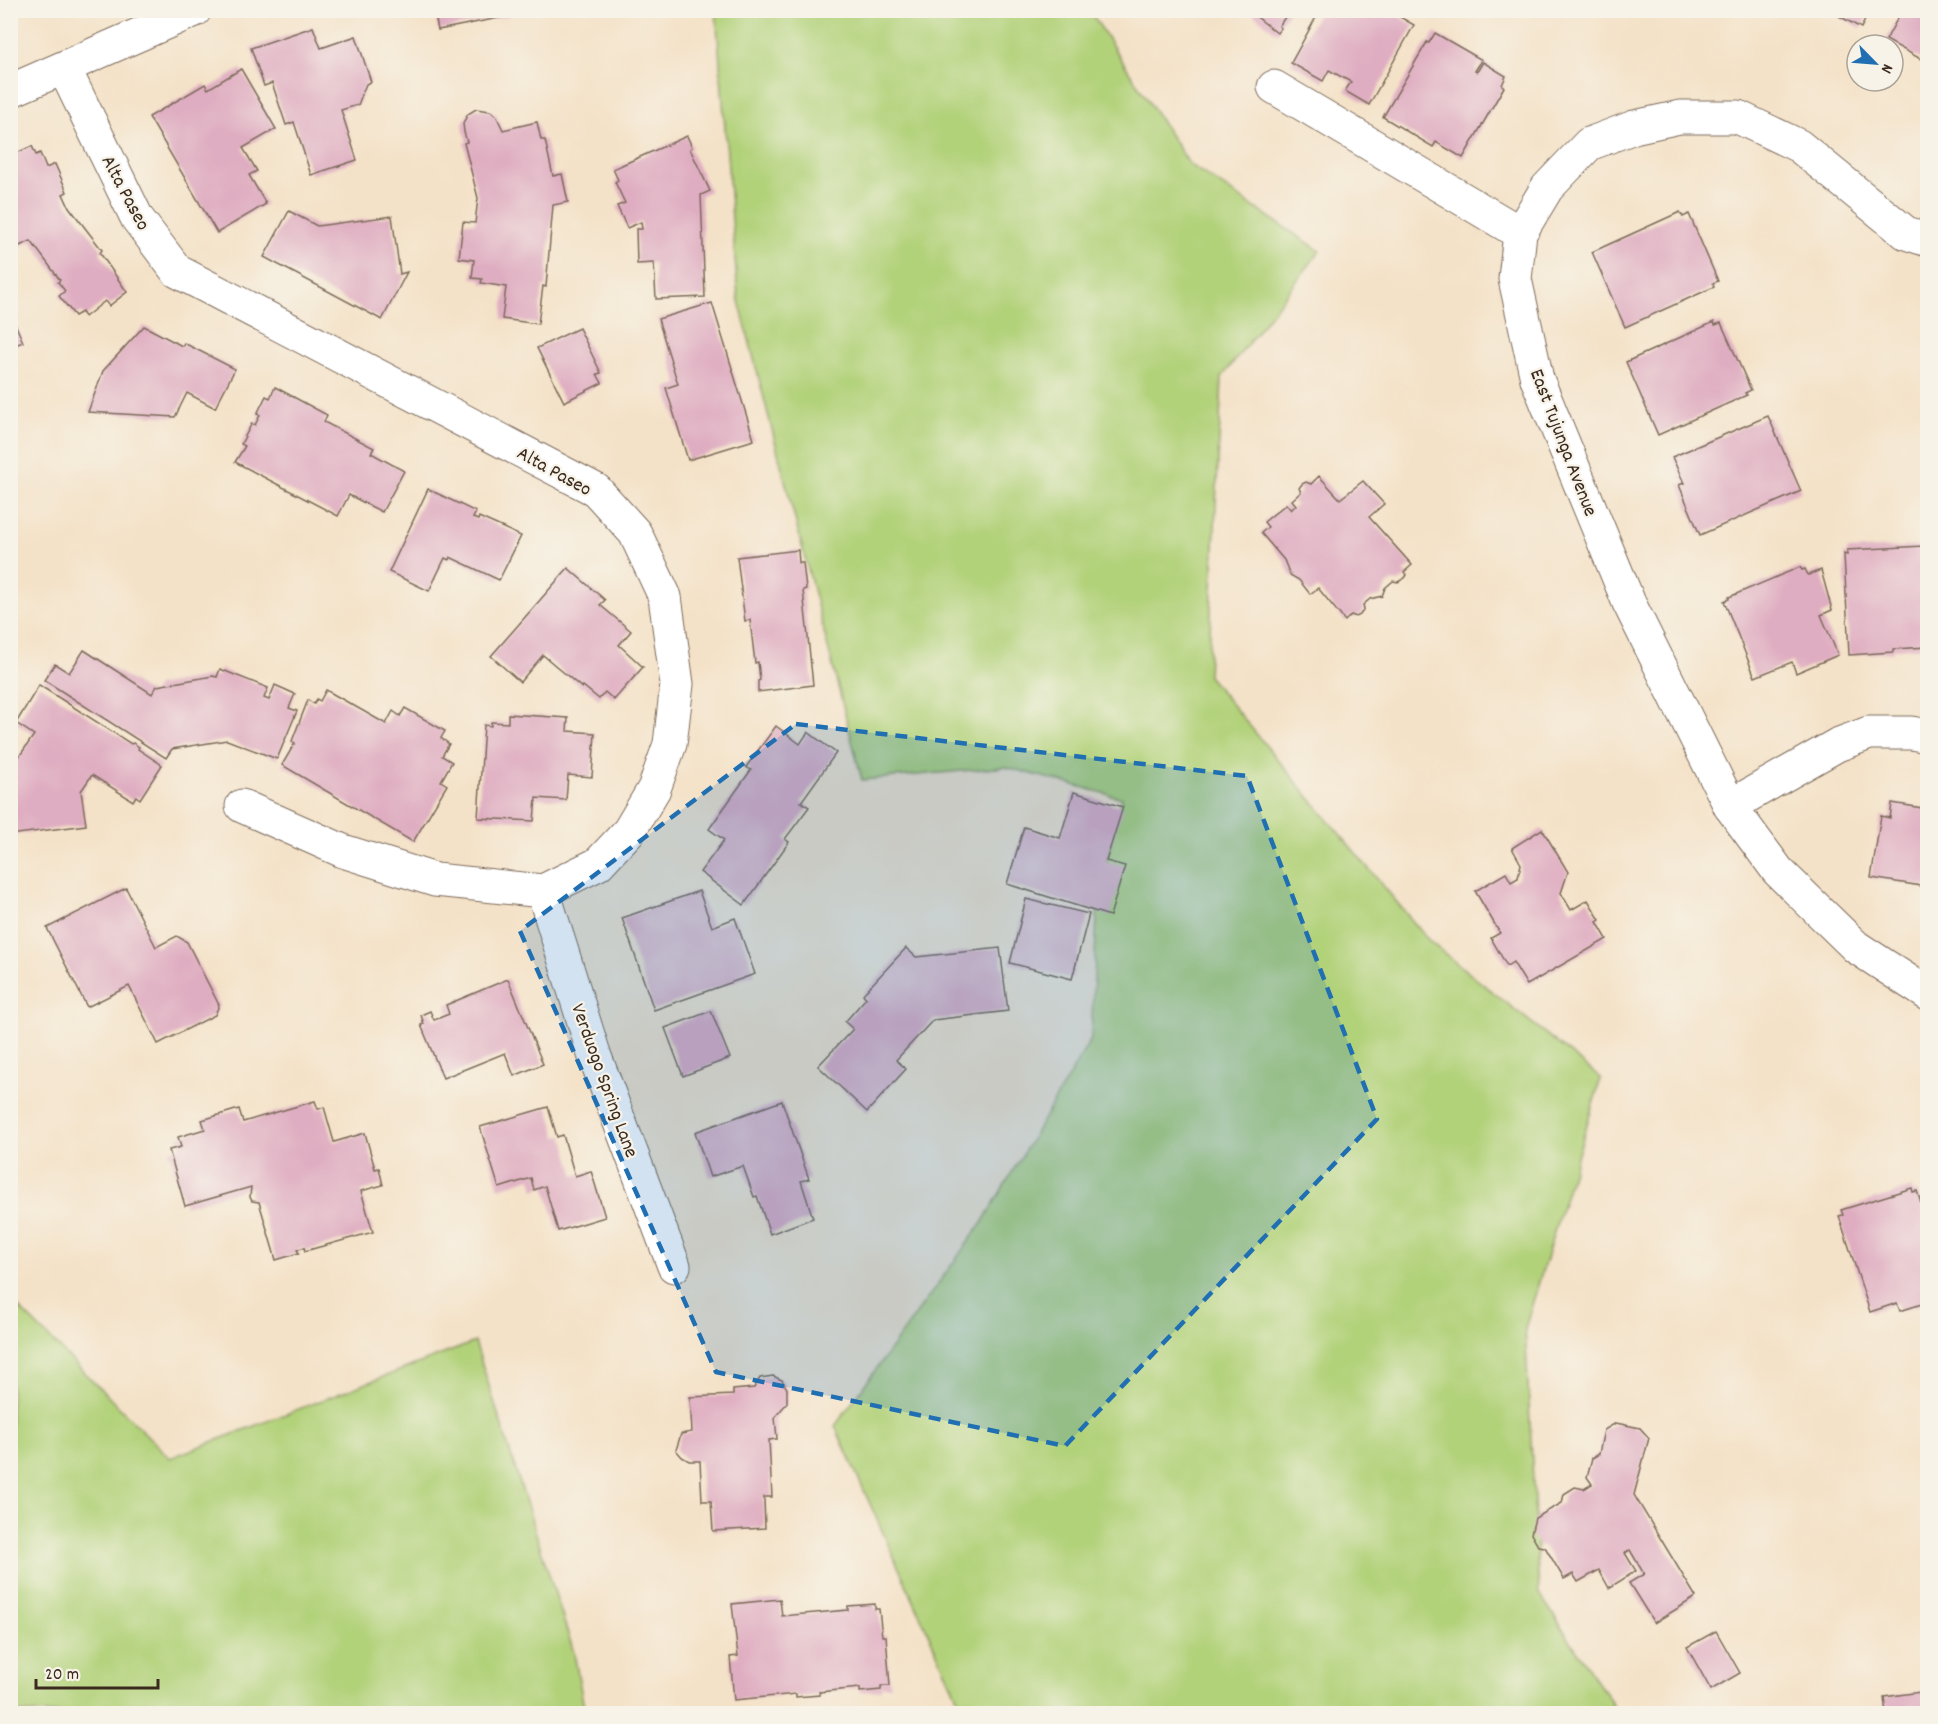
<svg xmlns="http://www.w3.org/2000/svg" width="1938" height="1724" viewBox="0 0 1938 1724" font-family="Dekko,sans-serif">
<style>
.green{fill:#b2d27a;stroke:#767e4c;stroke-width:1.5}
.building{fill:#dfadc1}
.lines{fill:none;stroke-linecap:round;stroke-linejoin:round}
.minor-casing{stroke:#7c6a5a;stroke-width:35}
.minor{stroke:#fff;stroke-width:33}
.marked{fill:#1f6fb2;fill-opacity:0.2;stroke:#1f6fb2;stroke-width:4.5;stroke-dasharray:12 8;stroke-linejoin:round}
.labels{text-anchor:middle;stroke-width:4.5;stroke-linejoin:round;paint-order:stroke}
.street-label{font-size:20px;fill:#3b2a1e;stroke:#f7f3e8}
</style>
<rect width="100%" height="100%" fill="#f7f3e8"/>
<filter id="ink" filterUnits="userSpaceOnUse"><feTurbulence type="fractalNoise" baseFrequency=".0167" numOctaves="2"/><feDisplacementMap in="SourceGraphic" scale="12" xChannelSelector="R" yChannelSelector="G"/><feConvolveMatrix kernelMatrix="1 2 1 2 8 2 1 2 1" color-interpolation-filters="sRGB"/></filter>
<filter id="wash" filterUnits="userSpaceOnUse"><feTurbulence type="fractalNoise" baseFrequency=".008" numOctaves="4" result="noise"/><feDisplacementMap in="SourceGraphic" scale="24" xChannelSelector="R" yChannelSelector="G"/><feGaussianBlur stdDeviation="1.35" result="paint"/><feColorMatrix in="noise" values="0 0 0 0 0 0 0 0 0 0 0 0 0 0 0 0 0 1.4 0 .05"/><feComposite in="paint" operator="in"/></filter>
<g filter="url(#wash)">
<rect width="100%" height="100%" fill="#f4e2c8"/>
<!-- green -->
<g class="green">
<path d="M716,11H1090L1189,164L1320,251L1222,377L1208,676L1430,942L1601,1078L1525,1328L1539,1593L1618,1713H964L835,1426L982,1223L1091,1039L1098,897L1122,798L1006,767L862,780L738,297Z"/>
<path d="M11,1300L170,1458L475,1342L574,1653L585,1713H11Z"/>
</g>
<g id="blocks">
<!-- building -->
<g class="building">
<path d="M434,10H508L509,16L438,30Z"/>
<path d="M1248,10H1290L1279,26L1281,28L1277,33Z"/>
<path d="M1320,10H1388L1414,25L1369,105L1345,91L1351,82L1329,70L1323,81L1291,63Z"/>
<path d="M1828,10H1870L1861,28Z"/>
<path d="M1902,10H1928V63L1886,40Z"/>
<path d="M313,27L321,48L356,36L371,82L366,84L358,105L341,110L357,160L311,175L294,122L286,125L272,83L264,86L251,48Z"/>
<path d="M1435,33L1482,60L1475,71L1477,72L1483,62L1506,76L1502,85L1504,87L1463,158L1436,142L1433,147L1383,117L1427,42L1429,43Z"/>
<path d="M241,69L276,129L243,148L257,171L249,175L266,204L217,233L149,117L205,84L208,89Z"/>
<path d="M476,109L490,111L496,115L503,130L537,122L541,140H545L553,176L562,174L568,202L553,205L546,287L543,286L538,324L502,319L506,287L481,283L482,279L472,278L474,260L459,258L463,222L475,223L478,198L464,143L467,142L464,132L463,123L468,114Z"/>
<path d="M687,136L692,147L690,149L710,191L701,195L705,297L656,299L654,263L637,264L636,229H642L641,222L627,228L617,206L625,203L615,182L618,180L613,169Z"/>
<path d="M32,146L36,155L40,153L46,168L55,164L67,192L63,194L69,207L102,250L100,253L127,292L109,306L105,301L85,317L82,312L75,316L59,296L65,291L58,282L60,280L31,241L10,250V156Z"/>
<path d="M289,211L317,226L392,216L400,274L407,272L382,320L264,257Z"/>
<path d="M1680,212L1683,217L1689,214L1718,281L1713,283L1714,287L1625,327L1592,252Z"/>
<path d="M712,303L754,440L688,460L666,388L678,384L658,319Z"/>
<path d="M10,312L23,342L10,347Z"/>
<path d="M1714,322L1715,325L1721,323L1751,390L1745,393L1747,395L1658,435L1626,362Z"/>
<path d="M144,326L182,346L184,343L235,369L215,408L187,393L175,417L88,412L103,371Z"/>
<path d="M579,328L601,373L597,374L602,383L564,402L537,348Z"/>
<path d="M275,387L327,415L324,422L374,448L371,453L404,471L382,512L349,495L338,516L235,462L245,446L241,444L252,423L255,425L260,415L257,414L266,396L270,398Z"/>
<path d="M1768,416L1801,491L1700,535L1679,485L1684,483L1672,457Z"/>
<path d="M1319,476L1340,499L1363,481L1384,504L1369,517L1412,565L1404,572L1407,575L1405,578L1398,582L1393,581L1385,588L1382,596L1370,599L1363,605L1364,608L1360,615L1356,617L1351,615L1345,621L1318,588L1310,594L1299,580L1290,575L1284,560L1261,533L1268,527L1264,522L1286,504L1291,510L1296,505L1292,500L1301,492L1299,488L1302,484L1306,482L1311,484Z"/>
<path d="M428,489L476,512L473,518L478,520L479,517L521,536L499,580L450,557L449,560L445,558L429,591L389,572Z"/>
<path d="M1924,546V551L1928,550V647L1893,649V652L1849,655L1844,554L1847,555V550Z"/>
<path d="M798,550L799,563H803L806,589L803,590L813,685L758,692V681L760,680L758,662L755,663L750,620L745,621L737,557Z"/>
<path d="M1800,567L1802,570L1805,569L1808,575L1821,570L1832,610L1821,615L1838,655L1796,673L1792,662L1755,677L1724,601L1729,599V597Z"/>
<path d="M568,568L605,600L600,605L631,631L619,645L643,667L614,700L605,692L599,699L583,686L582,688L543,655L520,682L491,656Z"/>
<path d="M84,650L152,694L157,686L213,676L217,677L220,669L268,688L264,698L269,700L275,685L295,694L289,708L297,711L277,759L227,740L172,749L166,758L44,680L55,664L69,673Z"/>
<path d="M39,685L131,744L133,743L139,747L138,749L162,765L140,799L136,796L133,801L92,775L81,791L86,825L10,835V770L34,735L16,723Z"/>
<path d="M326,690L386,724L393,711L400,716L405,708L445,731L441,738L449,744L442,756L452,762L441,781L447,785L413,842L282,765L295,743L292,741L308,700L314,704L317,699L320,701Z"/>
<path d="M508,714L568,718L567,731L595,733L592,777L568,775L566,800L536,798L534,821L478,818L484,725L491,726V722L508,723Z"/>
<path d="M776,726L800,744L808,732L836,753L801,802L809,807L785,839L789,842L744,905L700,872L724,840L709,829L751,770L746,767Z"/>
<path d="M1074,792L1123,807L1106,861L1125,866L1110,916L1007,884L1024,827L1060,838Z"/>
<path d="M1892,803L1928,809V887L1871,878L1881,816L1890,818Z"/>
<path d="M1542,829L1568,872L1561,893L1571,910L1588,900L1600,920L1597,922L1607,939L1527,985L1513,962L1507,966L1491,938L1500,933L1475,891L1506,873L1511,882L1518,878L1521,864L1512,848Z"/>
<path d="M126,888L156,947L177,936L187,942L219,1005L215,1015L158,1044L129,986L87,1007L47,928Z"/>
<path d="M699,891L712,927L735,918L755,974L654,1010L622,918Z"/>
<path d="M1026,899L1089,914L1072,979L1010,963Z"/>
<path d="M906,948L916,957L1000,948L1008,1011L933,1020L896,1060L906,1069L867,1112L818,1066L853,1029L845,1022L866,998L863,994Z"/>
<path d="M508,979L543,1064L514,1076L505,1053L443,1078L421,1025L424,1024L421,1015L430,1011L434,1020L449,1014L446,1005Z"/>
<path d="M711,1011L730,1058L683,1076L665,1028Z"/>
<path d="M315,1101L318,1109L324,1107L334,1142L365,1133L375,1169L379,1168L383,1185L361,1191L373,1232L305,1251L304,1247L297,1250L299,1253L276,1260L259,1202L252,1201L250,1197L251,1187L185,1206L169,1150L181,1147L178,1137L205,1129L202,1120L239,1109L243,1122Z"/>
<path d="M782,1101L809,1179L801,1181L813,1218L770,1234L757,1196L754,1197L743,1166L710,1177L695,1132Z"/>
<path d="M548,1107L557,1137L563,1135L575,1176L591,1171L605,1217L558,1231L545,1186L534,1190L531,1178L499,1188L480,1127Z"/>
<path d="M1912,1188L1913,1192L1917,1191L1928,1223V1302L1900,1311L1897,1303L1870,1312L1839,1216L1843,1215L1841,1210Z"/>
<path d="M773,1376L782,1380L787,1389V1403L775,1417L777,1439L769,1440L772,1497H764L765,1528L713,1531L711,1501H702L700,1461H689L682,1457L676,1450L681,1434L692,1432L690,1397L733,1395V1390L754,1388L760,1378Z"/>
<path d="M1616,1423L1640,1428L1649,1438L1634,1495L1696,1597L1654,1623L1629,1583L1644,1574L1630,1550L1625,1553L1636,1571L1609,1588L1599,1570L1578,1582L1573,1574L1564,1579L1545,1547L1538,1546L1531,1534L1535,1518L1562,1503L1564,1494L1575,1487L1584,1489L1592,1484L1587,1477L1592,1458L1599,1454L1604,1430Z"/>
<path d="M780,1599L782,1616L848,1610V1606L875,1604V1609H879L882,1636H886L890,1686H881V1690L860,1692V1688L819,1692L820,1695L796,1697V1694L734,1700L730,1657L738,1656L732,1604Z"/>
<path d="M1716,1631L1740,1673L1711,1690L1687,1647Z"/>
<path d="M1928,1691V1714H1886L1884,1697Z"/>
</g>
</g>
</g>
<g filter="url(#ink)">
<use href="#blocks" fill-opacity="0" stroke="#7c6a5a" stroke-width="1.5"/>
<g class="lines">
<!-- minor casing -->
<g class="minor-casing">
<g id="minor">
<path d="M64,68L137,218L177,271L596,490L635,533L665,597L677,684L670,744L654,789L629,831L598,864L543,891L435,880L343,851L242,806"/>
<path d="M1274,87L1520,233"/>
<path d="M10,91L195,10"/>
<path d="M1928,240L1906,233L1799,146L1738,117H1680L1634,127L1589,144L1547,188L1520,233L1515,279L1537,379L1629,603L1730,806L1778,871L1856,947L1928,994"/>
<path d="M1730,806L1837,745L1869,733H1911L1928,736"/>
<path d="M543,891L594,1054L674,1266"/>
</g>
</g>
<!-- minor -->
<use href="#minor" class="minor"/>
</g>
</g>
<!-- marked area -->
<path class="marked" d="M796,724L1247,776L1377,1119L1065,1446L716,1372L520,931Z"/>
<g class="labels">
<!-- street labels -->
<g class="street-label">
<text transform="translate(127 192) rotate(62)" y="7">Alta Paseo</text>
<text transform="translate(1565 442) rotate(69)" y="7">East Tujunga Avenue</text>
<text transform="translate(555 470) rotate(29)" y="7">Alta Paseo</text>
<text transform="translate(606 1080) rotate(70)" y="7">Verduogo Spring Lane</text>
</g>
</g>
<!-- margin -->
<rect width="1938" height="1724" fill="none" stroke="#f7f3e8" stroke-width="36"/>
<!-- north arrow -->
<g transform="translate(1875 63) rotate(115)"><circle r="28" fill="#f7f3e8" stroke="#aca397" stroke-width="1.5"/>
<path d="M0-4.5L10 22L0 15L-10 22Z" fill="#1f6fb2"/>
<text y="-9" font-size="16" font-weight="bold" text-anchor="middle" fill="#3b2a1e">N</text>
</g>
<!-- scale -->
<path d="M36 1679v9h122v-9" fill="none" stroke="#3b2a1e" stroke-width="3"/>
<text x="45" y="1679" font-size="18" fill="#3b2a1e" stroke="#f7f3e8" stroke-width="4.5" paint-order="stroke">20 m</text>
</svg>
